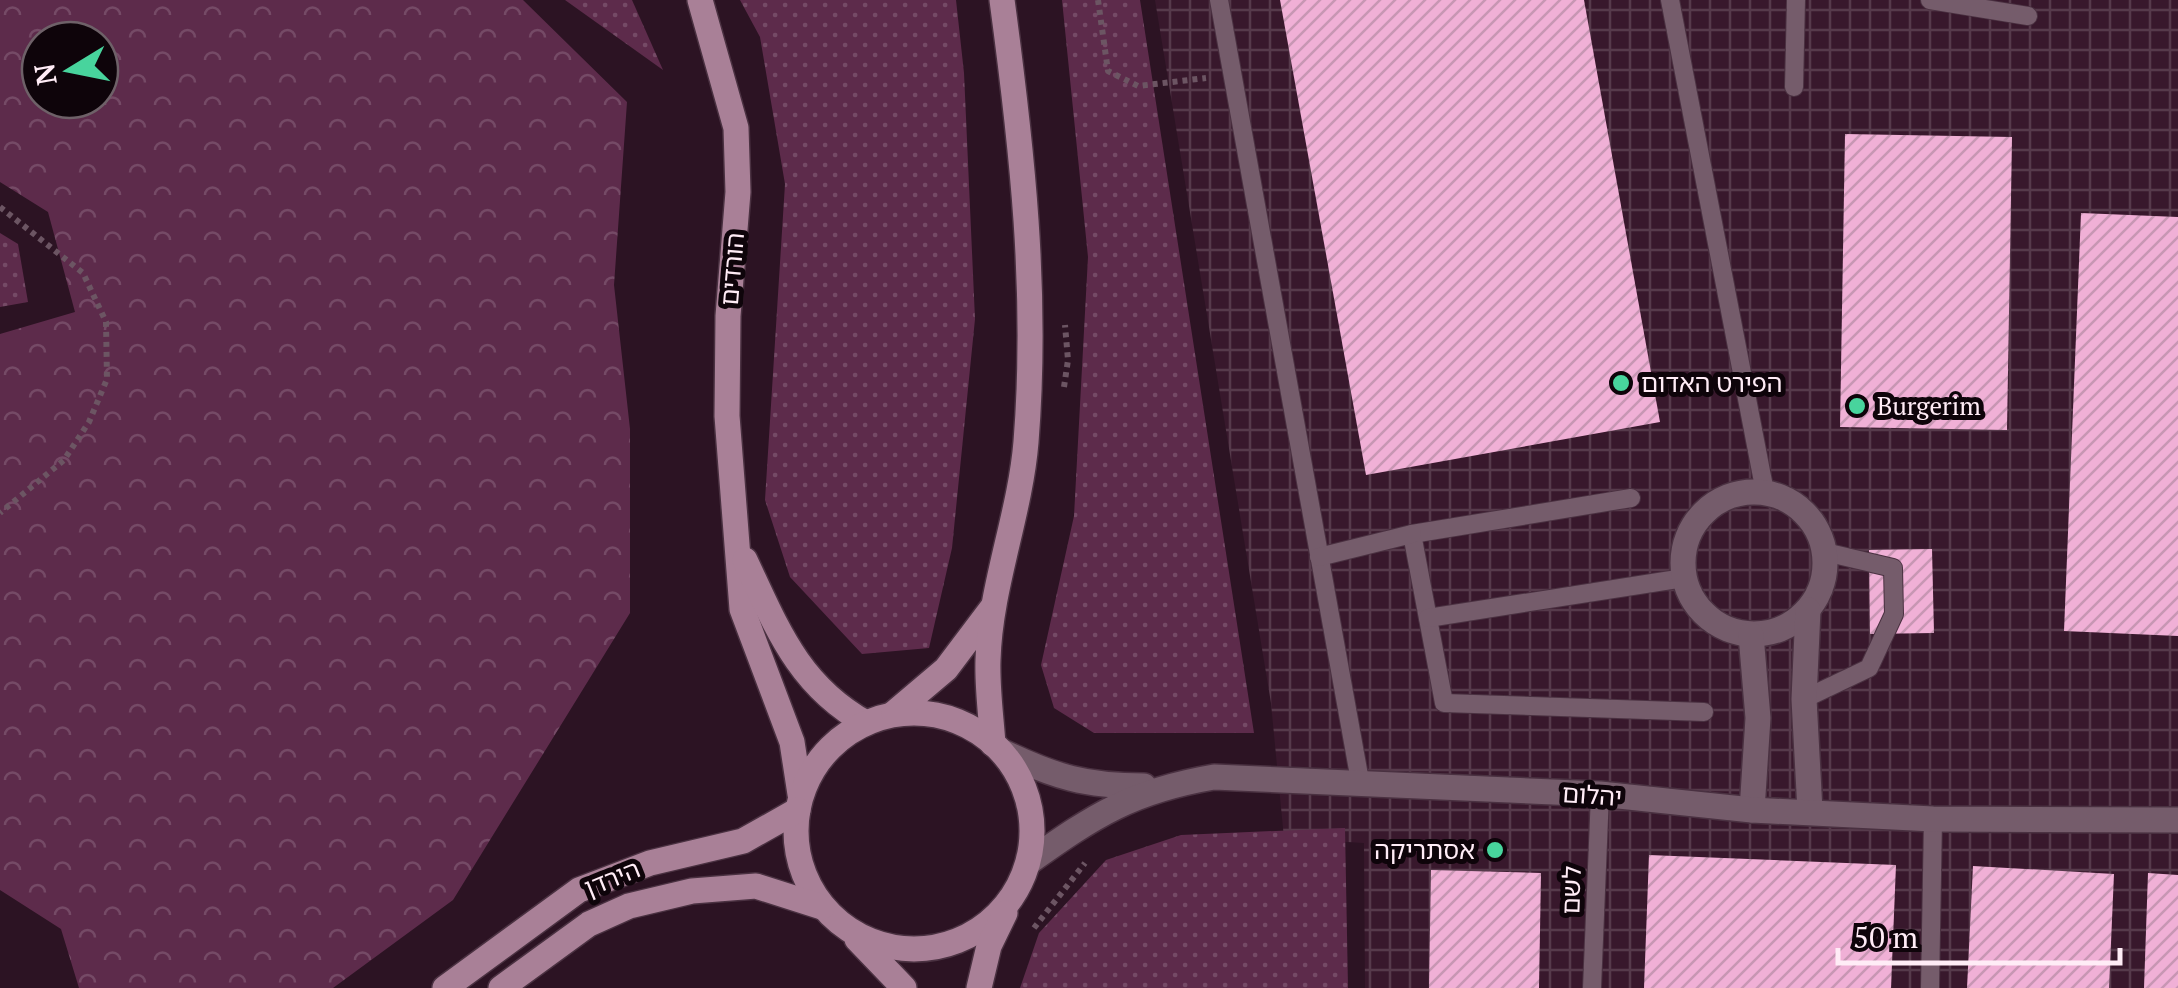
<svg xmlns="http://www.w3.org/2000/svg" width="2178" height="988" viewBox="0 0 2178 988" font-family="'PT Serif','Noto Sans Hebrew',serif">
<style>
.industrial{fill:url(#industrial-grid)}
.grass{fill:url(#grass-dots)}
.forest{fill:url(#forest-crowns);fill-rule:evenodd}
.building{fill:url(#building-hatch)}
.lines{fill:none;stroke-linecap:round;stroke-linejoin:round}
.lane-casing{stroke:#4a3141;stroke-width:20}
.street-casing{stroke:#4a3141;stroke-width:28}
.secondary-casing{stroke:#4a3141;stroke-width:28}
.path{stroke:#6c5563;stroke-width:6;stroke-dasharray:5 5;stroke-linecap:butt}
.lane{stroke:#755c6b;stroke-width:18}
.street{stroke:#755c6b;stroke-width:25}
.secondary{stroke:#a98097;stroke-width:25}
.poi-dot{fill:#48d49d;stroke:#0e040a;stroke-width:4}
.labels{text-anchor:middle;stroke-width:10;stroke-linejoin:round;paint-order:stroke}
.street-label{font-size:25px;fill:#ffecf6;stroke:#0e040a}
.poi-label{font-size:25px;fill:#ffecf6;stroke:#0e040a;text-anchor:start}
</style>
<defs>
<pattern id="industrial-grid" width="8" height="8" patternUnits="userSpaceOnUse" patternTransform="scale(2.5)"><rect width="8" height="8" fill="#38182c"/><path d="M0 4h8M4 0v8" fill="none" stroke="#563a4b"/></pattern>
<pattern id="grass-dots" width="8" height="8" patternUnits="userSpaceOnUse" patternTransform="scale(2.5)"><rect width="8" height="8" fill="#5d2b4b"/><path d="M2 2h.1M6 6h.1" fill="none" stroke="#754a66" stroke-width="1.8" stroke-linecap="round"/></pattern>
<pattern id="forest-crowns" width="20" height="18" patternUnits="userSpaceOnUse" patternTransform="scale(2.5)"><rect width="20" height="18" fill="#5d2b4b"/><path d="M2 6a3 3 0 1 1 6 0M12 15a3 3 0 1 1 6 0" fill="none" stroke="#754a66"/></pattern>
<pattern id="building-hatch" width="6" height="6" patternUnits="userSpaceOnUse" patternTransform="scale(2.5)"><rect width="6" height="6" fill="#f0b0d6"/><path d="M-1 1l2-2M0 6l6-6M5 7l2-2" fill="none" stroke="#c796b3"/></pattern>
</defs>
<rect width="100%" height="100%" fill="#2c1323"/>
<!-- industrial -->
<path class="industrial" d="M1155,0H2178V988H1365L1364,843L1284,838L1271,703Z"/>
<!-- grass -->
<g class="grass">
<path d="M565,0H632L663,70Z"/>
<path d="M740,0H956L964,73L975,319L952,548L929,648L862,654L790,577L765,500L785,184L760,37Z"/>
<path d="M1062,0H1140L1254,733H1094L1054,708L1041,665L1074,516L1088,257Z"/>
<path d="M0,233L18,244L28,302L0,307Z"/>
<path d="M1345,828L1348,988H1020L1039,933L1106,860L1181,835Z"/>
</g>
<!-- forest -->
<path class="forest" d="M0,0H523L627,102L614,285L630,429V613L453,900L333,988H79L61,929L0,890V334L75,312L48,212L0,182ZM40,40H100V100H40Z"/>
<!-- building -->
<g class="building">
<path d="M1280,0H1584L1660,422L1366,475Z"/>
<path d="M1845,134L2012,137L2007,430L1840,427Z"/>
<path d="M2081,213L2178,217V636L2064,631Z"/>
<path d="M1932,549L1934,633L1870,634L1869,550Z"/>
<path d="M1649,855L1896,865L1891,988H1644Z"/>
<path d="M1973,866L2114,874L2109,988H1967Z"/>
<path d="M1431,870L1541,873L1539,988H1429Z"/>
<path d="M2148,873L2178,875V988H2144Z"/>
</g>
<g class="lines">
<!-- lane casing -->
<g class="lane-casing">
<g id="lane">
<path d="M1219,0L1360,781"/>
<path d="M1670,0L1765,492"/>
<path d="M1930,0L2028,16"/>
<path d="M1794,87L1796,0"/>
<path d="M1631,498L1412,534L1444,703L1704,712"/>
<path d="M1319,557L1412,534"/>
<path d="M1428,618L1684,578"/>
<path d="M1804,699L1869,668L1894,614L1893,568L1825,552"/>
<path d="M1592,988L1600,794"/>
<path d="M1930,988L1933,819"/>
</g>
</g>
<!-- street casing -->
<g class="street-casing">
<g id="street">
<circle cx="1754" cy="563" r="71"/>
<path d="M1808,610L1804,699L1810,811"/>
<path d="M1751,635L1758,718L1752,810"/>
<path d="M1003,752C1055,777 1086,786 1144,786"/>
<path d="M1029,862C1095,815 1132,791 1214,777L1600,794L1752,810L1933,819L2178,820"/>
</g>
</g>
<!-- secondary casing -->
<g class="secondary-casing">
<g id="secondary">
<path d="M700,0L736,128L738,192L728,316L727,416L742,609L792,742L800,794"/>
<path d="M745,560C777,628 798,685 866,723"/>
<circle cx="914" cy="831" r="118"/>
<path d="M894,713L946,669L992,608"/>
<path d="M993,744C991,716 987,687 988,660C990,587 1020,515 1026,442C1038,292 1022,148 1002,0"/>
<path d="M857,939L904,988"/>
<path d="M445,988L579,890L650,863L743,841L798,810"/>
<path d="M501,988L589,924L629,906L692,891L756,886L822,907"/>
<path d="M979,988L989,946L1005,913"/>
</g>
</g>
<!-- path -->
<g class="path">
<path d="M1098,0L1108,71L1138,86L1206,78"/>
<path d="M0,207L83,273L106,322L107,379L89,422L64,460L0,513"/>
<path d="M1064,387L1068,360L1065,325"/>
<path d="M1034,928L1085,863"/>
</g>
<!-- lane -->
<use href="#lane" class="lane"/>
<!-- street -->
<use href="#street" class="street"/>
<!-- secondary -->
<use href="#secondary" class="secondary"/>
</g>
<!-- markers -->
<g class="poi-dot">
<circle cx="1621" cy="383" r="10"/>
<circle cx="1857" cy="406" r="10"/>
<circle cx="1495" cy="850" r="10"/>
</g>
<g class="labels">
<!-- street labels -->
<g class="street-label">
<text transform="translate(732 269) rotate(-85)" y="9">הורדים</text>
<text transform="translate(1592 795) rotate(4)" y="9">יהלום</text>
<text transform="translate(612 878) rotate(-22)" y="9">הירדן</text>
<text transform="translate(1571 890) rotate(-88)" y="9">לשם</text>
</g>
<!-- poi labels -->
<g class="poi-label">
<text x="1641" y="392">הפירט האדום</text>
<text x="1877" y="415">Burgerim</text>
<text x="1475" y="859" text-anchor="end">אסתריקה</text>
</g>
</g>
<!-- north arrow -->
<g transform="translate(70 70) rotate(260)"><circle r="48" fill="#0e040a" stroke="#6e6168" stroke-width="2.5"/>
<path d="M0-8L18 38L0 25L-18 38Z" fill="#48d49d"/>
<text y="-15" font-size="28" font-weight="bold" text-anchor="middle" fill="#ffecf6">N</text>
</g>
<!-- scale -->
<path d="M1838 948v15h282v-15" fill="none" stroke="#ffecf6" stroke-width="5"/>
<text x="1853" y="948" font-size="30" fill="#ffecf6" stroke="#0e040a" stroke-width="8" paint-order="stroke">50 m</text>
</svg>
